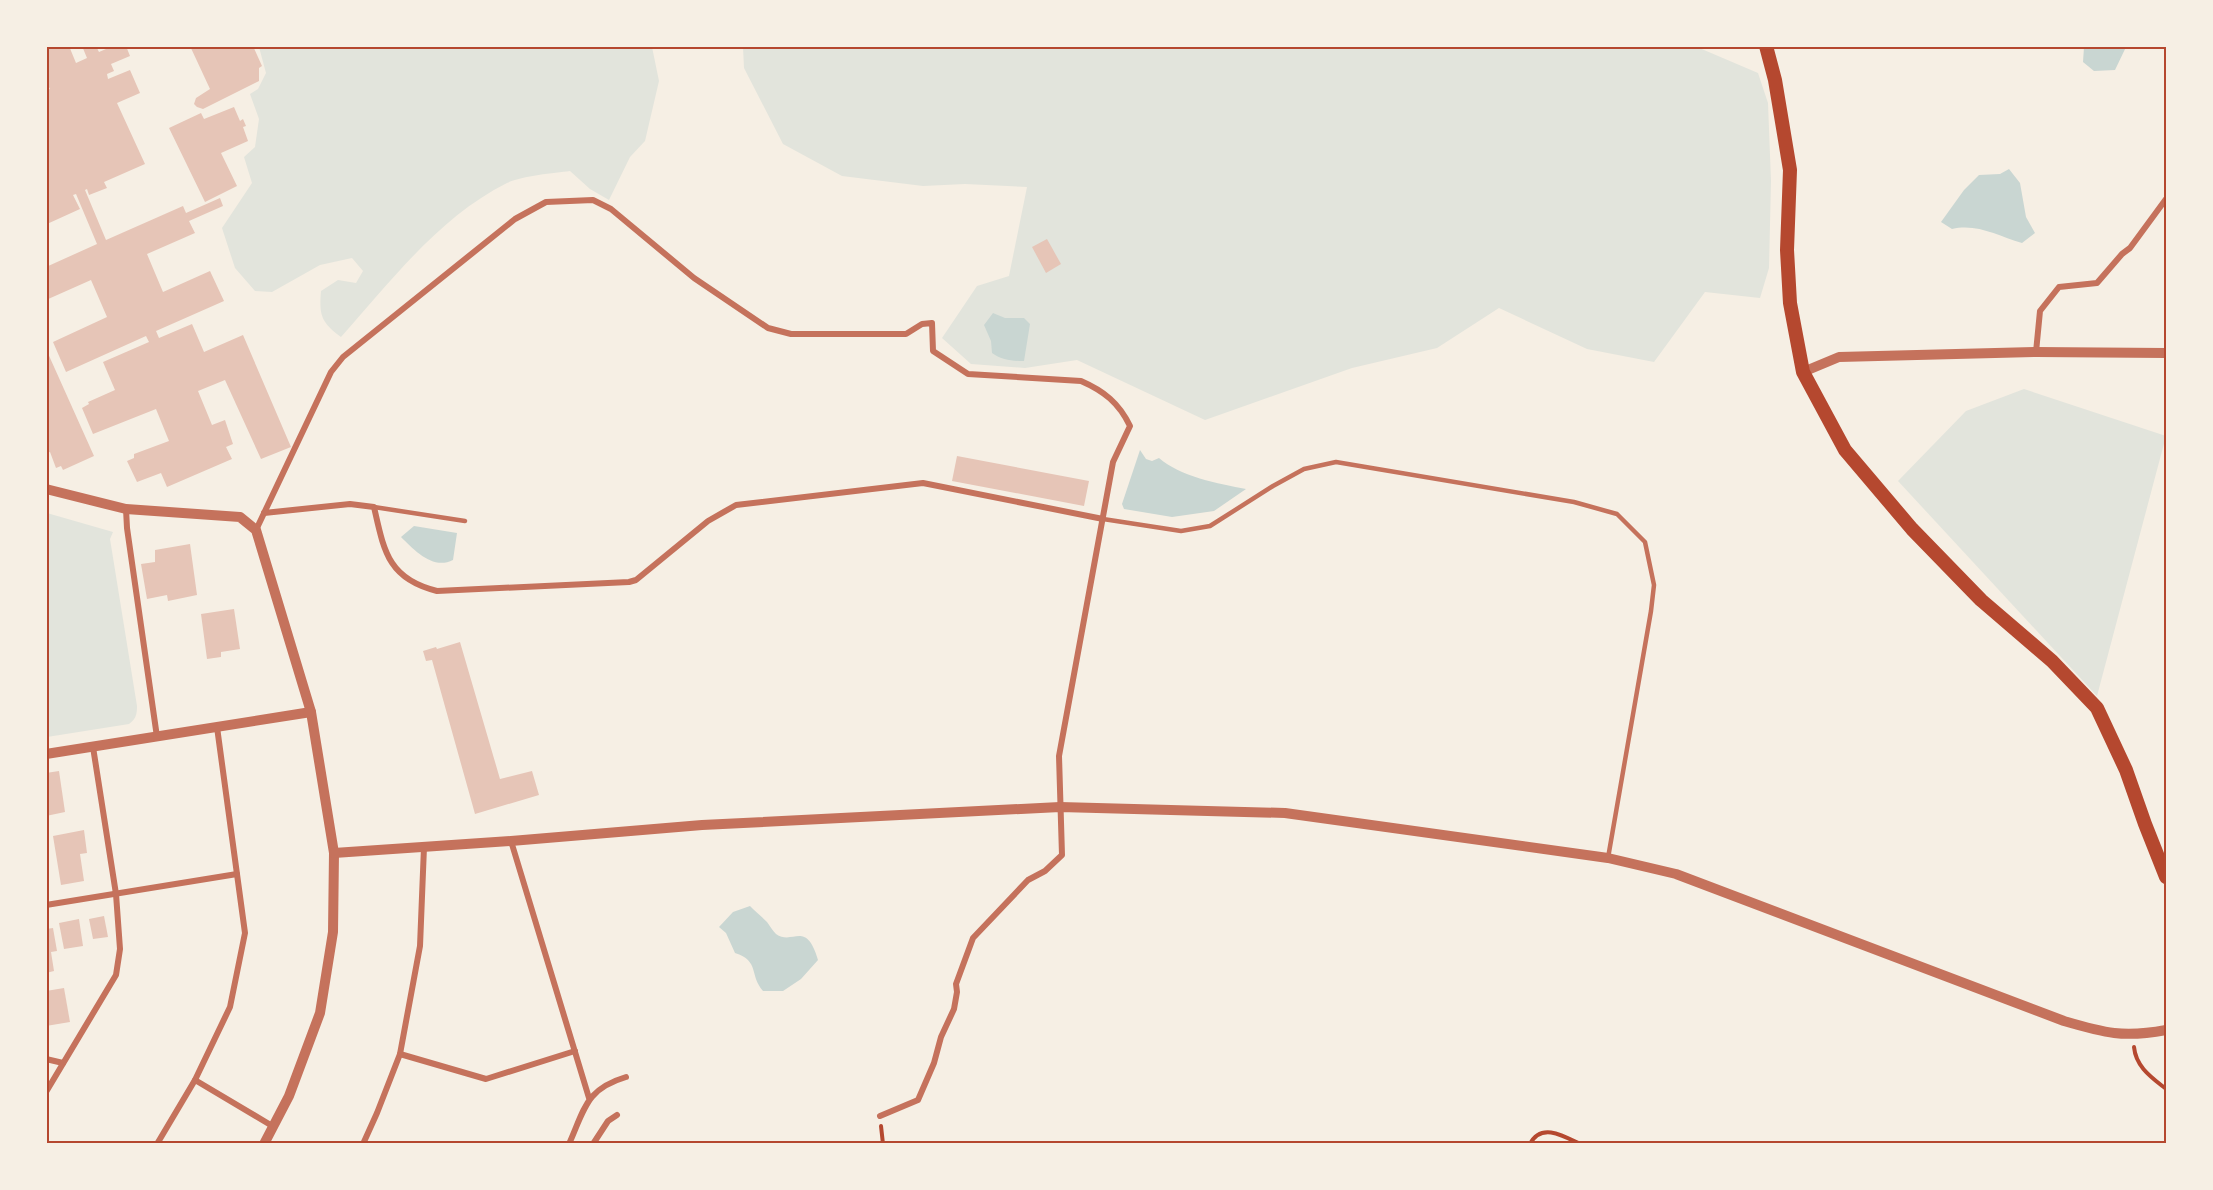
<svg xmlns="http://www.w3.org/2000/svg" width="2213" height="1190" viewBox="0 0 2213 1190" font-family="Inter,sans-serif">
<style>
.green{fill:#e2e4dc}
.water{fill:#c9d6d2}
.building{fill:#e6c5b7}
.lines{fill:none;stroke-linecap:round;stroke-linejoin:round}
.path{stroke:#b5482f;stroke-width:4}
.service{stroke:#c5725c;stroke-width:4.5}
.minor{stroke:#c5725c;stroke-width:6}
.tertiary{stroke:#c5725c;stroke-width:10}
.primary{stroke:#b5482f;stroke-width:14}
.neatline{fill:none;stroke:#b5482f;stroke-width:2}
</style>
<rect width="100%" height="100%" fill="#f6efe4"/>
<!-- green -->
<g class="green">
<path d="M259,47H652L659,81L645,141L630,157L609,200L590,189L570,171C554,173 521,176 507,183C439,217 391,281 341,337C321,322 319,315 321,291L338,280L356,283L363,271L352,258L320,265L272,292L255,291L235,268L222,228L252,183L244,157L255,147L259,119L250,94L258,89L266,73Z"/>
<path d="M743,47H1697L1758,73L1768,103L1771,181L1769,268L1760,298L1705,292L1654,362L1587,349L1499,308L1437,348L1352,368L1205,420L1077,360L1025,368L971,364L942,338L977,286L1009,276L1027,187L965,184L923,186L842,176L783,144L744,68Z"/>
<path d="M2024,389L2166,436L2097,696L1898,481L1966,411Z"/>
<path d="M47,513L113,532L110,539L137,706C137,714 136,719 129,724L47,737Z"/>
</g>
<!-- water -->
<g class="water">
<path d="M2084,47V46L2126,47L2115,70L2094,71L2083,62Z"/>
<path d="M2009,169L2020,183L2026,217L2035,233L2022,243C1998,236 1977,223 1952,229L1941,222L1964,190L1979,175L2000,174Z"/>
<path d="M993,313L1005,318H1024L1030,324L1024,361C1011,361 1002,360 992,353L991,341L984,325Z"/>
<path d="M1140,450L1146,459L1152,461L1159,458C1179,476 1219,484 1246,489L1214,511L1172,517L1124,509L1122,504Z"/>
<path d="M414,526L457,533L453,560C433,570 415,551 401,537Z"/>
<path d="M750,906C755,911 762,917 767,922C770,926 773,931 776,934C793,946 806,919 818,960L801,979L783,991H763C749,975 760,961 735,953L726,933L719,927L733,912Z"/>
</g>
<!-- building -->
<g class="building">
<path d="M46,46H69L76,63L87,58L82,46H96L99,52L106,49L105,46H126L130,56L111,64L114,71L107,74L108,79L130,70L140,93L117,103L145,164L104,182L107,188L89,195L87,189L85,190L106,240L183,206L186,213L220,198L223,206L189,221L195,233L147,254L163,292L210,271L224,301L156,331L159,338L192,324L204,352L243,335L291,447L261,459L225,380L198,391L212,425L225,420L233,444L226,447L232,459L167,487L161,473L137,482L127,461L134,458V454L169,441L156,409L93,434L82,408L89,404L88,402L115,390L103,362L149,342L146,336L66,372L53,342L107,317L91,280L46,300V267L97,244L76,194L73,195L80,209L47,224L46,222V90L50,89L46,82Z"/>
<path d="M190,46H253L262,66L259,68V81L203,109L197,107L194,104L196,98L210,89Z"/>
<path d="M234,107L240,121L243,119L246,126L243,127L248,141L221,153L237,186L205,202L169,128L201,113L204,119Z"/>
<path d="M1047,239L1061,264L1046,273L1032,247Z"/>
<path d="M46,349L94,456L63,470L61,466L56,468L50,452L46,453Z"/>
<path d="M957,456L1089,481L1084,506L952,481Z"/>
<path d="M190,544L197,595L168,601L167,595L147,599L141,564L155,562V550Z"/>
<path d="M234,609L240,649L221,652V657L207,659L201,614Z"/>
<path d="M460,642L500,779L532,771L539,795L475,814L432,660L426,661L423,651L436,647L437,649Z"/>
<path d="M59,771L65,812L46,816V773Z"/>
<path d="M84,830L87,853L80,854L84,881L61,885L53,836Z"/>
<path d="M104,916L108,937L93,939L89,919Z"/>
<path d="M79,919L83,946L64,949L59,923Z"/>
<path d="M53,928L57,951L51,952L54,971L46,973V929Z"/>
<path d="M64,988L70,1022L46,1026V991Z"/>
</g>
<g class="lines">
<!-- path -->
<g class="path">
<path d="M2134,1047C2136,1067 2151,1077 2166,1089"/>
<path d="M881,1126L883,1144"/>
<path d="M1530,1144C1541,1122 1564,1136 1580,1144"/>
</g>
<!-- service -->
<g class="service">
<path d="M374,507L465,521"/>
<path d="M1103,519L1181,531L1210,526L1273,486L1304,469L1336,462L1574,502L1617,514L1645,542L1654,585L1651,611L1608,858"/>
</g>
<!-- minor -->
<g class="minor">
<path d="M2036,352L2040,311L2059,287L2097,283L2122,254L2130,248L2166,199"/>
<path d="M126,509L127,528L157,737"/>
<path d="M264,513L350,504L374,507C384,551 388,579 437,591L629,582L636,580L708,521L736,505L923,483L1103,519"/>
<path d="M256,530L331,372L343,357L515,219L546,202L593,200L611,209L694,278L768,328L791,334H906L922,324L932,323L933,351L968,374L1081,381C1104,391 1119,403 1130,426L1113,462L1059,756L1062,855L1045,871L1028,880L973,938L956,984L957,992L954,1009L941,1037L934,1063L918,1100L880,1116"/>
<path d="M511,841L589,1098"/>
<path d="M46,905L237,874"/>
<path d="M400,1054L486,1079L575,1051"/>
<path d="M46,1059L63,1063"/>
<path d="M195,1080L274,1127"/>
<path d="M46,1092L116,975L120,949L116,894L93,747"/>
<path d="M157,1144L195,1080L230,1007L245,933L217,727"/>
<path d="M363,1144L377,1113L400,1054L420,946L424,847"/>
<path d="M569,1144C585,1108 586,1089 626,1077"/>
<path d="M593,1144L608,1121L617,1115"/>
</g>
<!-- tertiary -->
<g class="tertiary">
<path d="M1803,372L1839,357L2036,352L2166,353"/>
<path d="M46,489L126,509L240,517L256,530L311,712L334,853L333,932L320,1013L289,1096L264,1144"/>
<path d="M46,754L311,712"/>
<path d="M334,853L511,841L702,825L1060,807L1285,813L1608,858L1676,874L2064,1021C2105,1033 2123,1038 2166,1030"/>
</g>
<!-- primary -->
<path class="primary" d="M1766,46L1775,80L1790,170L1787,250L1790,303L1803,372L1845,450L1912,529L1981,600L2052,661L2097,708L2126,770L2145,824L2166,877"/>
</g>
<!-- border -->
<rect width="2213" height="1190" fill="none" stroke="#f6efe4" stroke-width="96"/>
<rect x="48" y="48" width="2117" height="1094" class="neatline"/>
</svg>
